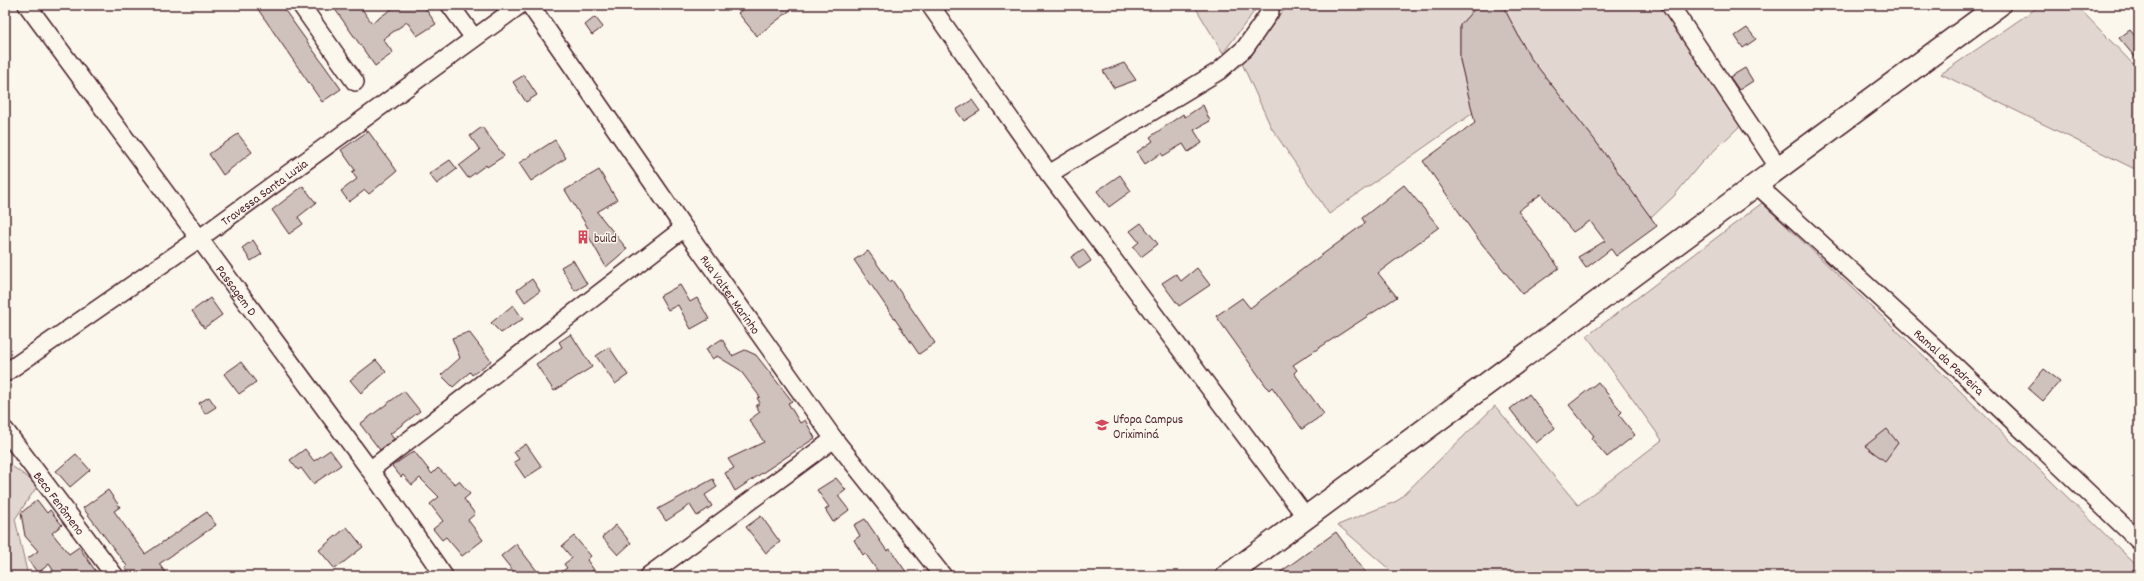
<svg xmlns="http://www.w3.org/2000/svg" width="2144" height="581" viewBox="0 0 2144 581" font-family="Dekko,sans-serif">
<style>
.green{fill:#e2d7d0;stroke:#967b7e}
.building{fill:#cfc2bc;stroke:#4a1f2b}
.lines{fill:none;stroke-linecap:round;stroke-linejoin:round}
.minor-casing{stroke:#4a1f2b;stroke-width:20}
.secondary-casing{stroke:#4a1f2b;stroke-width:25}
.minor{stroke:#fbf7ec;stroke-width:17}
.secondary{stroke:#fbf7ec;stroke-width:22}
.labels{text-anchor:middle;stroke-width:3;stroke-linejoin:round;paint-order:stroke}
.street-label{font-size:13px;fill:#4a1f2b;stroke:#fbf7ec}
.poi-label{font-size:13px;fill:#4a1f2b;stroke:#fbf7ec;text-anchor:start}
</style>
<rect width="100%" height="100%" fill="#fbf7ec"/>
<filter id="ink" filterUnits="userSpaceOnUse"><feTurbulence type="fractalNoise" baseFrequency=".025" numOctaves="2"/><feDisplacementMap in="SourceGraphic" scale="8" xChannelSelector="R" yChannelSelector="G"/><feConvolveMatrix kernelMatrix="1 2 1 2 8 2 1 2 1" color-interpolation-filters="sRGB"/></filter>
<g filter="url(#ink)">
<!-- green -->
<g class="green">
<path d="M1194,5H1259L1223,53Z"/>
<path d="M1291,5H1478L1460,25V60L1473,113L1329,214L1271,127L1240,59L1280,14Z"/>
<path d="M1491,5H1664L1742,124L1701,163L1674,196L1651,218L1594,139L1529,56L1504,8Z"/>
<path d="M2041,5H2076L2133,64L2139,60V171L1941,74Z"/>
<path d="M1762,203L1945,376L2139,568V576H1397L1338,525L1397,501L1495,406L1578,505L1662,440L1587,336Z"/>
<path d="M5,461L38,485L15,519L28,576H5Z"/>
</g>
<!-- building -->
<g class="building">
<path d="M255,5H281L341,89L322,102Z"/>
<path d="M332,5H359L372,23L397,5H423L436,24L417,36L407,22L383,39L393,53L375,66Z"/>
<path d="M748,5H797L757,36L738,13Z"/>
<path d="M1478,5L1504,8L1529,56L1594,139L1657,226L1616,256L1611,249L1586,268L1578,257L1605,241L1590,221L1573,232L1541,194L1518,211L1559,268L1523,294L1478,239L1423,161L1475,123L1460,60V25Z"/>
<path d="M595,17L603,27L592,35L585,25Z"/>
<path d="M1747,28L1756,39L1743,48L1735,36Z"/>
<path d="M2130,30L2139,41V62L2119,38Z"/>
<path d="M1124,63L1136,80L1114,88L1103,71Z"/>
<path d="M1745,68L1753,81L1739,90L1730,77Z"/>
<path d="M524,75L537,95L526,102L513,82Z"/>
<path d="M972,100L980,111L964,121L956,110Z"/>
<path d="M1203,105L1210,121L1194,130L1202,143L1188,152L1183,144L1163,156L1161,153L1145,164L1137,152L1153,141L1150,137L1183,114L1185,117Z"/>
<path d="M482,127L504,156L487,167L486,165L468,178L459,166L480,150L470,136Z"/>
<path d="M368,131L397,171L369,194L365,190L349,202L341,191L357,179L352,172L355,170L341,150Z"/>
<path d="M238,134L252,152L223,175L209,154Z"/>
<path d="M555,140L566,158L531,181L519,163Z"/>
<path d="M450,160L457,169L437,184L429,174Z"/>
<path d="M599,170L617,200L597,212L627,249L606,267L585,230L588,228L565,190Z"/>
<path d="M1120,175L1131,191L1109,207L1097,191Z"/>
<path d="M1404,185L1439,227L1378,273L1397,297L1293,365L1297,370L1294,373L1324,414L1302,429L1272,387L1269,390L1216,316L1242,298L1250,308L1365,223L1362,218Z"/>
<path d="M303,186L316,203L298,217L303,224L289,234L272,210Z"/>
<path d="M1141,223L1158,244L1141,257L1133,247L1139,242L1130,231Z"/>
<path d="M253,240L262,254L251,261L242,248Z"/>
<path d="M1083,249L1091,261L1079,269L1071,257Z"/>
<path d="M868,251L890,282L892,280L935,343L919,354L854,260Z"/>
<path d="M573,260L587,284L575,291L561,267Z"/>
<path d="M1197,268L1210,285L1179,306L1162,283L1176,274L1181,281Z"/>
<path d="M532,279L540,291L525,302L517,290Z"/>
<path d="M680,285L690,302L697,298L709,319L691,329L678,305L668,310L660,296Z"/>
<path d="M210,298L222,315L204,328L192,311Z"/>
<path d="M513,305L523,319L501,333L491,323Z"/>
<path d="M469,332L491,361L472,375L470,372L453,387L441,375L460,358L452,338Z"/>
<path d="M571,334L592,367L554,391L536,364L562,347L559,342Z"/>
<path d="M722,339L732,356L745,350L756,355L792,401L788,403L800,423L805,420L815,438L735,491L725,473L734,468L728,459L764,442L749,420L760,412L756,406L760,403L757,398L760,397L740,370L717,356L712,359L706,349Z"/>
<path d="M609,347L628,375L615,384L596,356Z"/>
<path d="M376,360L386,372L361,393L350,380Z"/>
<path d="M241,362L256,382L239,394L224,374Z"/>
<path d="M2044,369L2060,381L2043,401L2028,388Z"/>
<path d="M1598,382L1622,412L1619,415L1635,435L1607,457L1591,438L1594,436L1569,405Z"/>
<path d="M404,391L420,411L390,434L394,439L380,450L360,424Z"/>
<path d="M1529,394L1555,428L1536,443L1510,409Z"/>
<path d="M209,397L216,407L205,414L199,403Z"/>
<path d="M1887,429L1898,443L1885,461L1865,446Z"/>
<path d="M526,444L542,467L525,478L514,462L519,459L514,452Z"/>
<path d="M305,449L314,461L330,450L341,465L313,484L301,468L298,470L290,460Z"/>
<path d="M414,451L432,474L438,468L455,484L459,481L470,494L464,499L475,514L468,520L483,540L462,556L446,537L442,540L433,529L443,521L430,504L439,497L420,478L412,485L403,475L401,477L392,466Z"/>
<path d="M76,454L90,470L70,487L56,471Z"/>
<path d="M836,478L846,490L838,496L849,510L833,522L825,509L829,507L817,490Z"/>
<path d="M713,479L717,487L705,495L712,506L697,516L690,505L666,521L658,509Z"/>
<path d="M108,490L120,507L114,511L145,554L207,512L216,525L159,564L168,576H130L125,568L127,566L83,508Z"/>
<path d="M37,500L47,513L50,510L62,525L52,533L69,554L79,547L99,576H57L49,564L38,573L27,559L38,551L25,536L21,513Z"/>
<path d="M761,516L780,542L766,553L746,527Z"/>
<path d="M865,519L887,551L890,549L909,576H881L865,553L863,555L854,540L860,536L854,525Z"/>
<path d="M616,525L631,543L618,555L602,537Z"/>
<path d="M347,527L363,547L335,569L319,550Z"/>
<path d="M1336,532L1368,576H1275Z"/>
<path d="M574,536L591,556L587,560L594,570L585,576H555L567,568L564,564L572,558L562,546Z"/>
<path d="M516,544L541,576H517L501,556Z"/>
</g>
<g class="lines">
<!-- minor casing -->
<g class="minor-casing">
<g id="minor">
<path id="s1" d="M27,5L370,470L444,576"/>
<path d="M301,5L355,82"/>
<path d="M450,5L474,38"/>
<path id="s2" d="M530,5L684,228L834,439L943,576"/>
<path d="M930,5L1049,174L1306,517"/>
<path d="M1670,5L1779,168"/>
<path d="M1049,174L1219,71L1245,48L1270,12"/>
<path id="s3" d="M1757,185L1955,366L2139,541"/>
<path id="s4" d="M5,373L200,238L520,5"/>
<path id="s5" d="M5,430L115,576"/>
<path d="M370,470L684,228"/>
<path d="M648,576L834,439"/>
</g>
</g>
<!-- secondary casing -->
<g class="secondary-casing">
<path id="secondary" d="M1227,576L1999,5"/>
</g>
<!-- minor -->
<use href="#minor" class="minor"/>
<!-- secondary -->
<use href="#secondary" class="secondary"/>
</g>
</g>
<!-- icons -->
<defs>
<g id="building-bare" transform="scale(1.08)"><path d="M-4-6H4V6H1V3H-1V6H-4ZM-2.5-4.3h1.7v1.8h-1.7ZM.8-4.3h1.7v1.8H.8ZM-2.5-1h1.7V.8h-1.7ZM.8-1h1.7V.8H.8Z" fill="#d1495b" stroke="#fbf7ec" stroke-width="2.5" paint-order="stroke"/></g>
<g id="university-bare" transform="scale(1.08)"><path d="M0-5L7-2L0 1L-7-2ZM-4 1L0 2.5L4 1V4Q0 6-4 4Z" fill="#d1495b" stroke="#fbf7ec" stroke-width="2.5" paint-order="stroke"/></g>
</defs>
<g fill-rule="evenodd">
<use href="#building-bare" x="583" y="237"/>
<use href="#university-bare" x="1102" y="425"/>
</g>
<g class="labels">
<!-- street labels -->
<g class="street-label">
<text dy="5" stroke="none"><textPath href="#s4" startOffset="316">Travessa Santa Luzia</textPath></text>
<text dy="5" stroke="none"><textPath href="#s1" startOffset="354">Passagem D</textPath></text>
<text dy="5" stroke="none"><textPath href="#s2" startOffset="352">Rua Valter Marinho</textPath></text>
<text dy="5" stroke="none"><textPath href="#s3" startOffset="261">Ramal da Pedreira</textPath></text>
<text dy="5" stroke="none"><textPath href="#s5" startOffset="91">Beco Fenômeno</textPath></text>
</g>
<!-- poi labels -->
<g class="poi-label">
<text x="594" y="242">build</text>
<text x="1113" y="423">Ufopa Campus<tspan x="1113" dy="15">Oriximiná</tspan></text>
</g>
</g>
<!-- margin -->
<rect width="2144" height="581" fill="none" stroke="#fbf7ec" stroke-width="20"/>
<rect x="10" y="10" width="2124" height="561" fill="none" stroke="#4a1f2b" stroke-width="1.5" filter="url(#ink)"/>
</svg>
